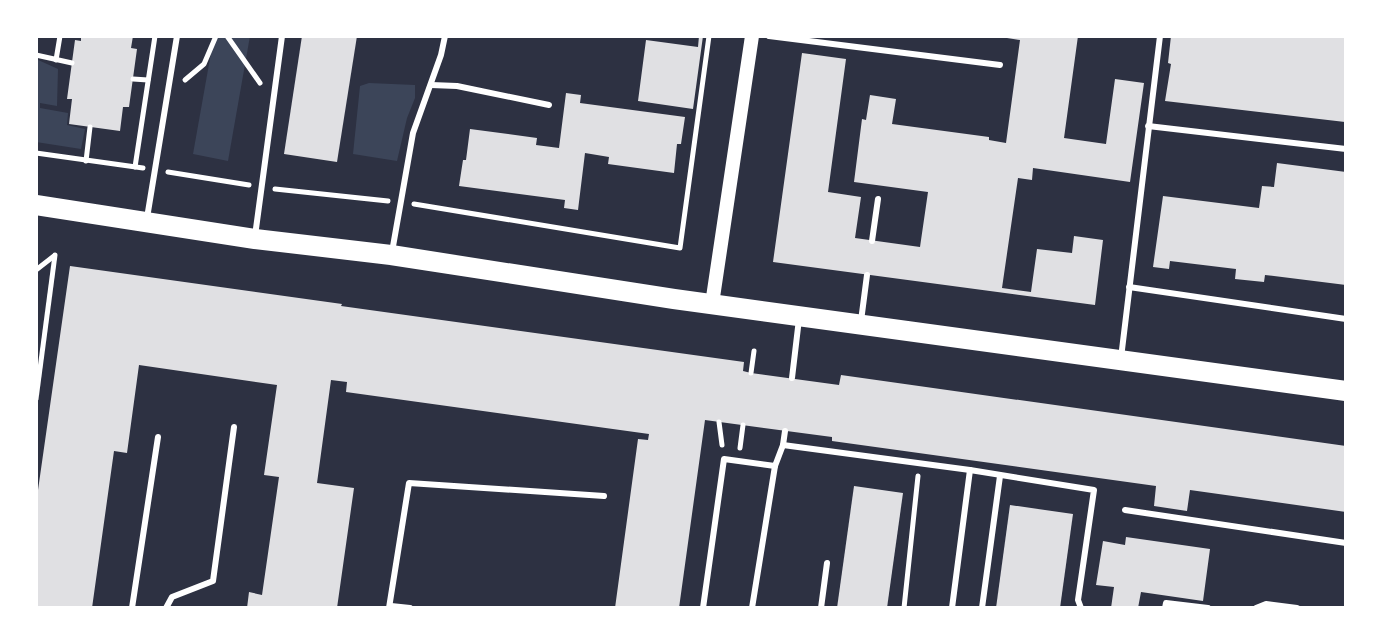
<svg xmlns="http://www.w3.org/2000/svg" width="1382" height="644" viewBox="0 0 1382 644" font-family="'DM Sans',sans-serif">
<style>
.green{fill:#3c4559}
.building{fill:#e0e0e3}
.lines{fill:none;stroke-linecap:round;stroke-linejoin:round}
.path{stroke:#fff;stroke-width:5}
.service{stroke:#fff;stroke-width:6}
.tertiary{stroke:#fff;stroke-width:14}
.primary{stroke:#fff;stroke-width:20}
</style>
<rect width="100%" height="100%" fill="#2d3142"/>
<!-- green -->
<g class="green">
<path d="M214,36H250L228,161L193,154Z"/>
<path d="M36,59L58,69L57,106L40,103V108L68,113L67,125L85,129L81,149L36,142Z"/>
<path d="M369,83L415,85V98L407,118L397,161L353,154L360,86Z"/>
</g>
<!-- building -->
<g class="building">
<path d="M81,36H133L131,48L137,49L129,107H123L120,131L69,124L72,99H67L75,40L81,41Z"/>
<path d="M302,36H357L337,162L284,154Z"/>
<path d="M699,36H703L693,109L638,101L646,40L698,47Z"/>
<path d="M1008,36H1078L1064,138L1106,144L1115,79L1144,83L1130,182L1033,168L1032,180L1018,178L1002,288L1031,292L1037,249L1072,253L1074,236L1103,240L1095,305L773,262L802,53L846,59L828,192L861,197L855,238L920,247L928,192L854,182L862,119L866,120L870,95L896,99L892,124L989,137V140L1006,143L1020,40L1007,38Z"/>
<path d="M1171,36L1231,37V36H1346L1345,122L1165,101L1171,64L1168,63Z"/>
<path d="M566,93L581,95L580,103L685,117L681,144H677L674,173L608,164L609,157L585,153L578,210L564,208L565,200L459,186L463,160H466L470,129L537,138L536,145L559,148Z"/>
<path d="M1277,163L1346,172V285L1265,275L1264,282L1235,279L1236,269L1170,261L1169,269L1153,267L1163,196L1259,208L1262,186L1274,187Z"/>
<path d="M70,266L342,304L341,306L744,362L743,371L751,373L839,385L841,375L1346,446V512L1190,490L1187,511L1154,506L1156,486L832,441V437L705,420L679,608H615L638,439L648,440L649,434L346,392L347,382L331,380L317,483L354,488L337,608H247L249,592L262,595L279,477L264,475L277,385L139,365L127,453L114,451L92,608H36V504Z"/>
<path d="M854,486L903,493L887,608H837Z"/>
<path d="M1010,505L1073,514L1060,608H996Z"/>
<path d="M1126,537L1210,549L1203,601L1141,592L1138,608H1111L1114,587L1096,585L1103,541L1125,545Z"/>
</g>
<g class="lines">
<!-- path -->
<g class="path">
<path d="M227,36L260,83"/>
<path d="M36,55L72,63"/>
<path d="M56,60L60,36"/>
<path d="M133,79L148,80"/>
<path d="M185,80L204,64L216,36"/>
<path d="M36,153L143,168"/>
<path d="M86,161L90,127"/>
<path d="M135,167L155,36"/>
<path d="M168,172L249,185"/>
<path d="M275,189L388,201"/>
<path d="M414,204L680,248L709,36"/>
<path d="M36,270L54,256"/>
<path d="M751,373L754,351"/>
<path d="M36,399L55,255"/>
<path d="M719,422L722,445"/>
<path d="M740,448L743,425"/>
<path d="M904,608L918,476"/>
</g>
<!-- service -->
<g class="service">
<path d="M769,36L1000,65"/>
<path d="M431,85L457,86L549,105"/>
<path d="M1148,126L1346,149"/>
<path d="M147,218L177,36"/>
<path d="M255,236L282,36"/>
<path d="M872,241L878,199"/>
<path d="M392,252L413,133L441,55L445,36"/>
<path d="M1129,287L1346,319"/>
<path d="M861,321L867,275"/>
<path d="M1121,358L1160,36"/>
<path d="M792,378L799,319"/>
<path d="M783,445L970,470L1094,490L1078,600L1081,608"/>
<path d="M1125,510L1346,543"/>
<path d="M391,606L410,608"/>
<path d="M132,608L158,437"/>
<path d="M166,608L172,597L213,581L234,427"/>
<path d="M389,608L409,483L604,496"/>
<path d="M703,608L724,459L775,466"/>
<path d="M752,608L775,466L783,445L785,431"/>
<path d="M821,608L827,563"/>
<path d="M952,608L970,470"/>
<path d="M982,608L1000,476"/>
<path d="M1165,608L1166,603L1208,608"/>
<path d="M1256,608L1266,604L1297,608"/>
</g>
<!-- tertiary -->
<path class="tertiary" d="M712,304L752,36"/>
<!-- primary -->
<path class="primary" d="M36,205L255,239L391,255L674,299L1346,391"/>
</g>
<!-- border -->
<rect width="1382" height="644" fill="none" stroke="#ffffff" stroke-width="76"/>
</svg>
